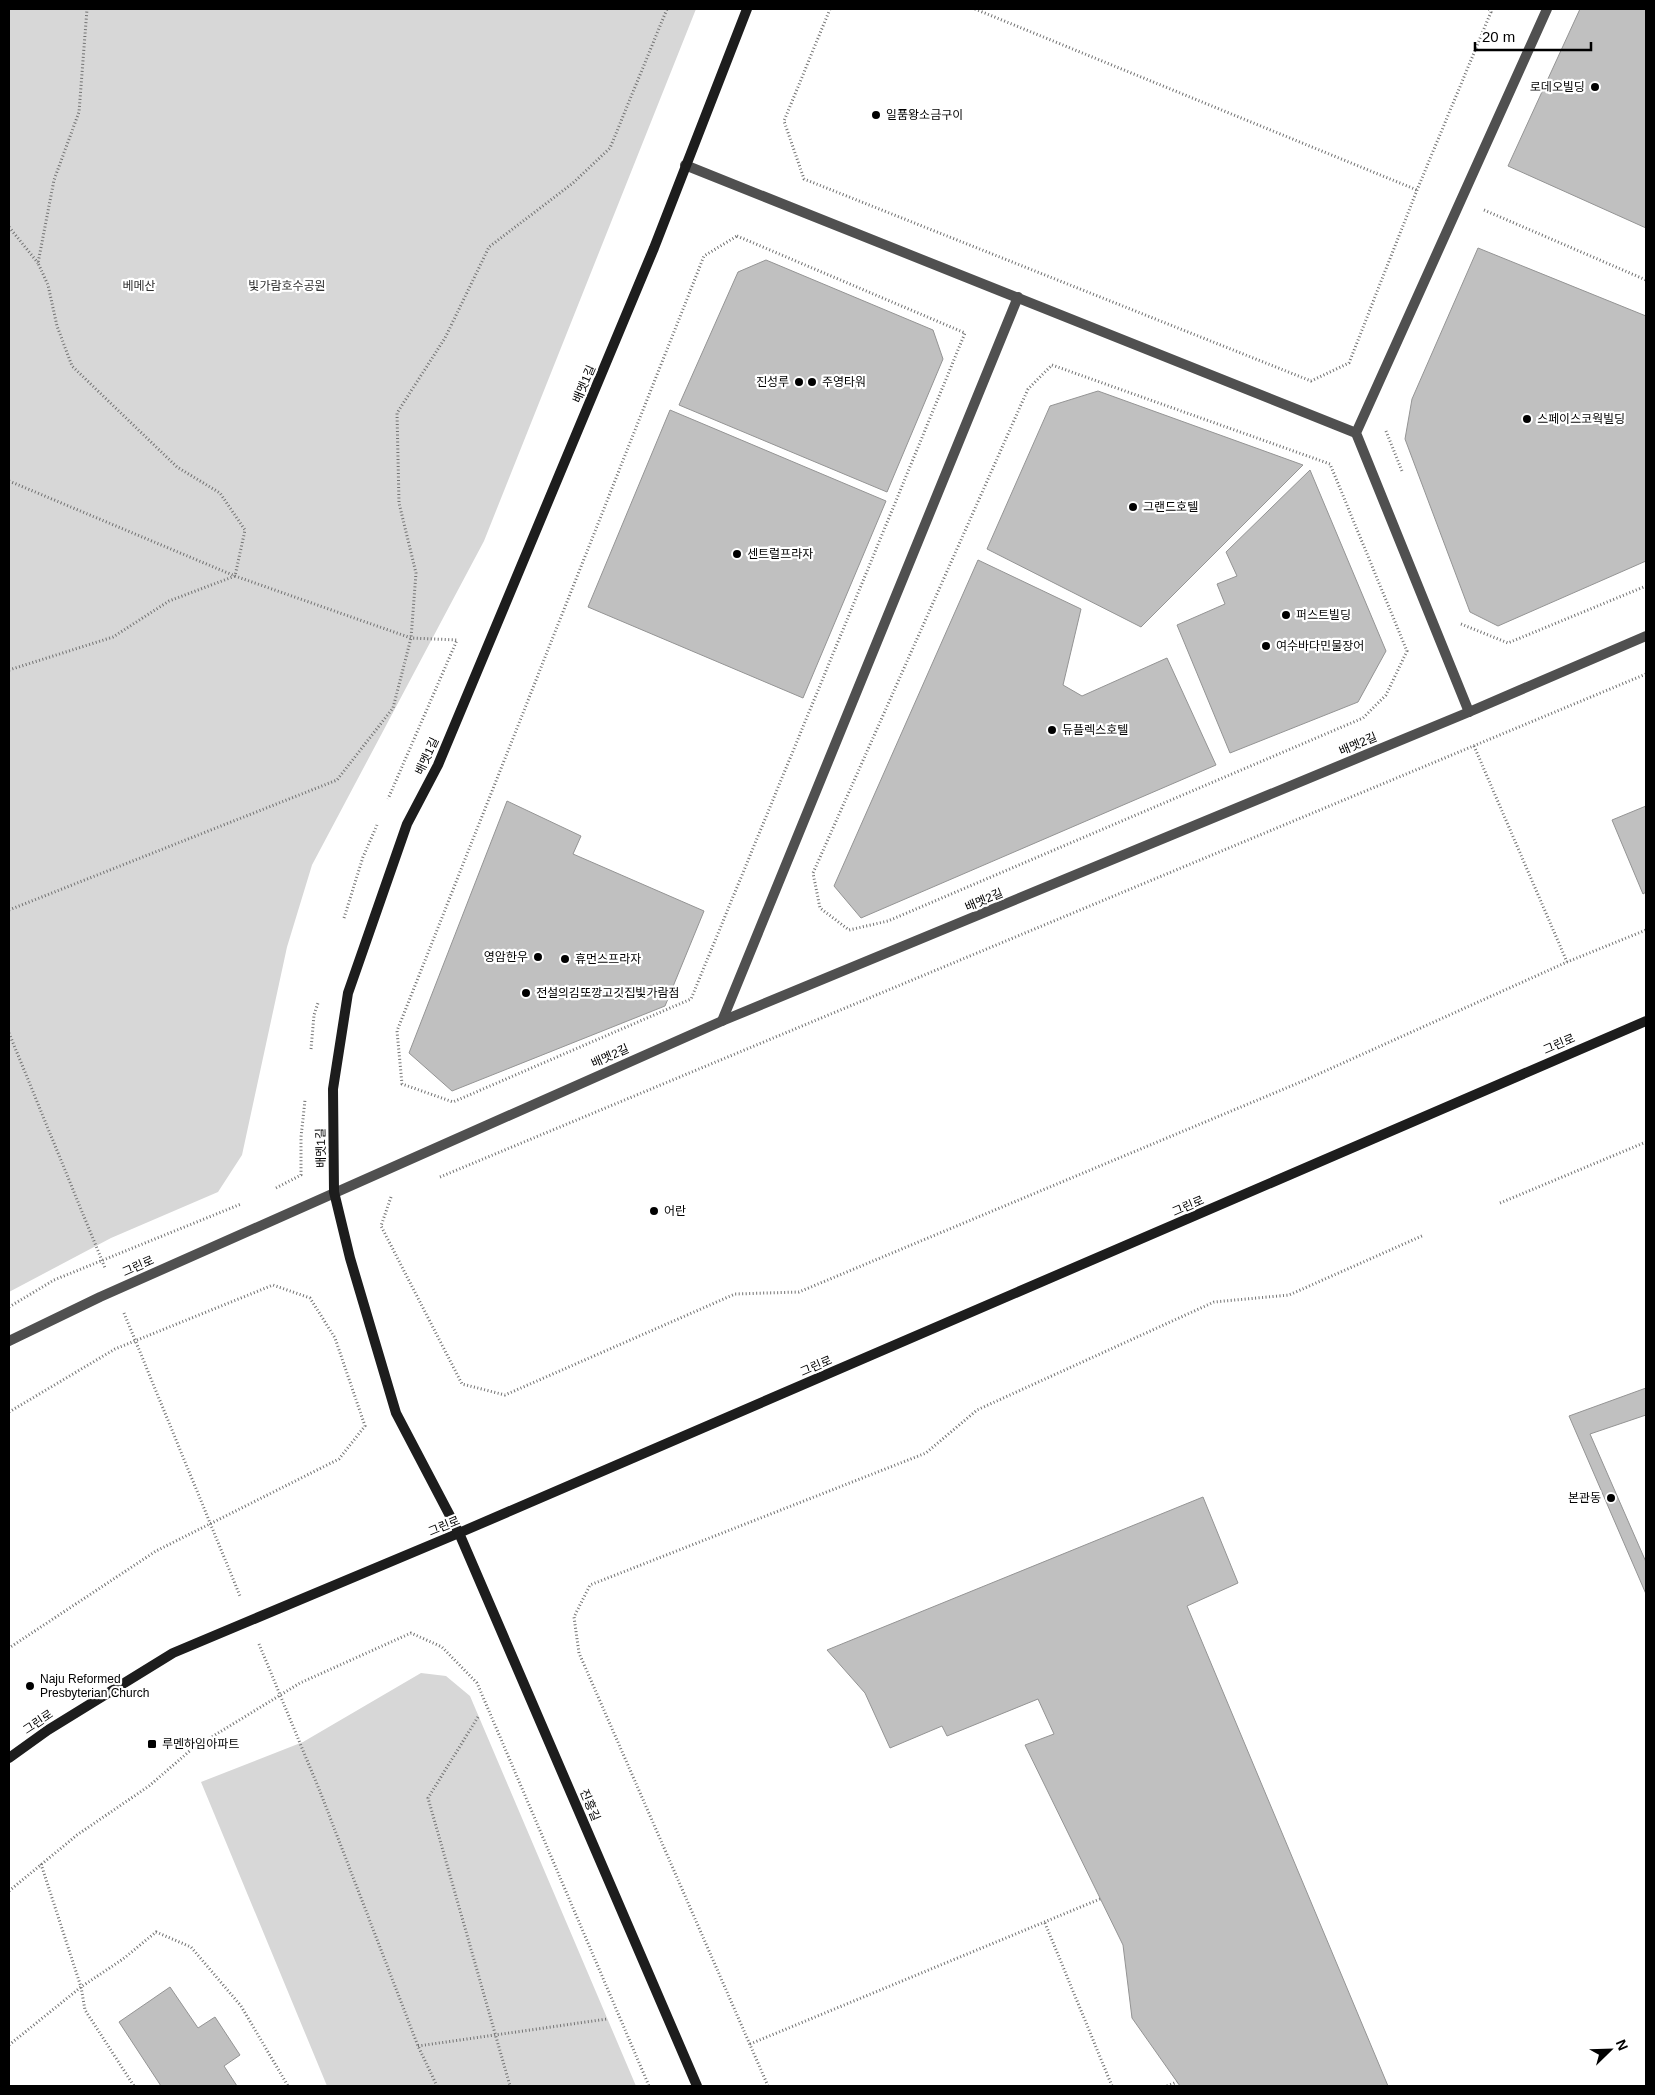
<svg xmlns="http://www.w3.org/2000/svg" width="1655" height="2095" viewBox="0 0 1655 2095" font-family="Arial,'Noto Sans KR',sans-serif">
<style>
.green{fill:#d7d7d7}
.building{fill:#c0c0c0;stroke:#949494}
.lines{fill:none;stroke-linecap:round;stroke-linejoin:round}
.path{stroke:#727272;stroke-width:3;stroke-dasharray:1 2.5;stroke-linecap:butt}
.street{stroke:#505050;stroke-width:10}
.secondary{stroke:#1d1d1d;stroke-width:10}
.poi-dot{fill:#000;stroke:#fff;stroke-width:2}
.labels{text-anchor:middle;stroke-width:4.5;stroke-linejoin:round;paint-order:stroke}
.poi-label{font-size:12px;fill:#000;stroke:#fff;text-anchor:start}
.park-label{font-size:12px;fill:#2e2e2e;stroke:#fff}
.street-label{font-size:12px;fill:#000;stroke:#fff}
</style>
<rect width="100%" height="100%" fill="#fff"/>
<!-- green -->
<g class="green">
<path d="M9,9H696L484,541L312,865L287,947L242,1155L218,1192L111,1238L9,1292Z"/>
<path d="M421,1673L446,1676L470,1696L636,2086H327L201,1782L303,1742Z"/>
</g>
<!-- building -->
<g class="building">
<path d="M1580,9H1646V228L1508,166Z"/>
<path d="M1478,248L1646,316V561L1498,626L1470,612L1405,439L1412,399Z"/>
<path d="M766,260L933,330L943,359L887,492L679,405L738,272Z"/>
<path d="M1098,391L1303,465L1141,627L987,549L1050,406Z"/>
<path d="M670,410L886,501L803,698L588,607Z"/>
<path d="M1310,470L1386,651L1358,702L1230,753L1177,625L1225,604L1217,584L1237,576L1226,552Z"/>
<path d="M978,560L1081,609L1063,685L1082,696L1167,658L1216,765L861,918L834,886Z"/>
<path d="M507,801L581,836L573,854L704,911L665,1006L452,1091L409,1053Z"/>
<path d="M1646,806V892L1643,894L1612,820Z"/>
<path d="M1646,1388V1415L1590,1434L1646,1562V1594L1569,1416Z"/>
<path d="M1203,1497L1238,1583L1187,1606L1388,2086H1180L1132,2018L1123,1945L1025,1745L1054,1734L1038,1699L947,1736L942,1726L890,1748L865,1693L827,1650Z"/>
<path d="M170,1987L198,2028L215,2017L240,2055L224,2066L237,2086H161L119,2022Z"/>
</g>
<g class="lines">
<!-- path -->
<g class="path">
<path d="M830,9L784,121L804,179L1311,381L1349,363L1417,190L1491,12L1489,9"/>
<path d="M975,9L1417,190"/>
<path d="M1484,210L1646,280"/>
<path d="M9,227L38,263"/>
<path d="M737,236L965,333L691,999L453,1102L402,1084L397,1031L704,256Z"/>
<path d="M1052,365L1330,464L1407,651L1386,695L1363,718L888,921L849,930L820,908L813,873L1028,389Z"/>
<path d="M1386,431L1402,471"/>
<path d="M9,481L235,576L411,638L457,640L388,799"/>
<path d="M1461,624L1508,643L1646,586"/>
<path d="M9,670L113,637L169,601L235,576L245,530L220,493L177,467L72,366L57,326L48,285L38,263L54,180L79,112L87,9"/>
<path d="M1474,746L1567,962"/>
<path d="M9,910L337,780L393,708L411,638L416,573L399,503L397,413L445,338L489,247L573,183L610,148L667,9"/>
<path d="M344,918L363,857L377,825"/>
<path d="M9,1033L105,1268"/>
<path d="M311,1049L314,1015L318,1003"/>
<path d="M440,1177L1646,674"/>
<path d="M276,1188L301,1175V1137L305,1100"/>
<path d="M391,1197L381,1226L462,1384L505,1395L735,1294L799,1292L1303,1081L1567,962L1646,930"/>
<path d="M1500,1203L1646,1142"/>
<path d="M9,1307L54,1280L241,1204"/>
<path d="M124,1313L240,1596"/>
<path d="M9,1412L115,1349L273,1285L310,1298L335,1338L365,1426L339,1459L156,1551L9,1648"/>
<path d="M259,1644L321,1794L418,2046L437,2086"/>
<path d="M478,1717L428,1798L510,2086"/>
<path d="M41,1864L81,1987L85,2010L134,2086"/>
<path d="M9,1891L77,1835L149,1786L192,1749L300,1683L411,1633L442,1647L477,1683L649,2086"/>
<path d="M1045,1923L1112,2086"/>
<path d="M750,2044L1100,1899"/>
<path d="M9,2045L81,1987L123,1959L156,1932L191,1947L241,2006L288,2086"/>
<path d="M418,2046L607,2019"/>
<path d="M768,2086L579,1653L574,1617L590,1585L926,1453L977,1410L1214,1302L1289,1295L1424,1235"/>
<path d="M1167,2086L1177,2082"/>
</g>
<!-- street -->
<g class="street">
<path d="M685,165L1356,433"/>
<path d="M1469,712L1356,433L1547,9"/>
<path d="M722,1021L1018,297"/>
<path d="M9,1341L100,1297L722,1021L1469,712L1646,636"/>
</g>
<!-- secondary -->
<g class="secondary">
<path d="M9,1758L48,1730L173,1653L459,1533L1646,1021"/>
<path d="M697,2086L459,1533L396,1413L350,1258L334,1192L333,1089L348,993L407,824L438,765L654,248L747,9"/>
</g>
</g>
<!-- markers -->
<g class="poi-dot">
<circle cx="1595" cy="87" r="5"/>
<circle cx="876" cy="115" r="5"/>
<circle cx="799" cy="382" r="5"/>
<circle cx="812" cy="382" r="5"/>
<circle cx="1527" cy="419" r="5"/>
<circle cx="1133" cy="507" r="5"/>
<circle cx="737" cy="554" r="5"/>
<circle cx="1286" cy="615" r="5"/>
<circle cx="1266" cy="646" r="5"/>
<circle cx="1052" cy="730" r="5"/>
<circle cx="538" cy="957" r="5"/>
<circle cx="565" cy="959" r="5"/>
<circle cx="526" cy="993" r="5"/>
<circle cx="654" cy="1211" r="5"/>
<circle cx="1611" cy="1498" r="5"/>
<circle cx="30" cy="1686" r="5"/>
<rect x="147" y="1739" width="10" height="10" rx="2.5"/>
</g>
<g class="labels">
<!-- poi labels -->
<g class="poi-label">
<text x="1585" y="91" text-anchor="end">로데오빌딩</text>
<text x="886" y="119">일품왕소금구이</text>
<text x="789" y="386" text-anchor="end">진성루</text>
<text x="822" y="386">주영타워</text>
<text x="1537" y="423">스페이스코웍빌딩</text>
<text x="1143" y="511">그랜드호텔</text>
<text x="747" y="558">센트럴프라자</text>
<text x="1296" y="619">퍼스트빌딩</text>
<text x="1276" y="650">여수바다민물장어</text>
<text x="1062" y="734">듀플렉스호텔</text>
<text x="528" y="961" text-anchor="end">영암한우</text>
<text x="575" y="963">휴먼스프라자</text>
<text x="536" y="997">전설의김또깡고깃집빛가람점</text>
<text x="664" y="1215">어란</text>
<text x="1601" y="1502" text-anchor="end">본관동</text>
<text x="40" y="1683">Naju Reformed<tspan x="40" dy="14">Presbyterian Church</tspan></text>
<text x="162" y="1748">루멘하임아파트</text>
</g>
<!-- park labels -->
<g class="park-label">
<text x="139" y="290">베메산</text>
<text x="287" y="290">빛가람호수공원</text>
</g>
<!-- street labels -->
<g class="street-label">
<text transform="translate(584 384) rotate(-67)" y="4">배멧1길</text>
<text transform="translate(1358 744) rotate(-23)" y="4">배멧2길</text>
<text transform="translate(427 756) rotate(-65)" y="4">배멧1길</text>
<text transform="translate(984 900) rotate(-23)" y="4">배멧2길</text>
<text transform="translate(1559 1044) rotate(-23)" y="4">그린로</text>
<text transform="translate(610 1056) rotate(-24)" y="4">배멧2길</text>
<text transform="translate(321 1148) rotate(-91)" y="4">배멧1길</text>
<text transform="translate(1188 1206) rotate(-23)" y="4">그린로</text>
<text transform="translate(138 1266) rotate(-24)" y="4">그린로</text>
<text transform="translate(816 1366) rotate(-23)" y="4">그린로</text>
<text transform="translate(444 1526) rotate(-22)" y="4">그린로</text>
<text transform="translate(38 1722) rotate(-34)" y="4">그린로</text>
<text transform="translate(590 1805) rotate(67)" y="4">진흥길</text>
</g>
</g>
<!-- border -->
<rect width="1655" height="2095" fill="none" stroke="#000000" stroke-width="20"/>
<!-- north arrow -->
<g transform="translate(1610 2050) rotate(67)" stroke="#ffffff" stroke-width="4" paint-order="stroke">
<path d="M0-4L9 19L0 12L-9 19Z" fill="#000000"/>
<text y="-8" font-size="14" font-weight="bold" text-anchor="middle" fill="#000000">N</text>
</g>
<!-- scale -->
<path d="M1475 42v8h116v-8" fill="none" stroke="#000000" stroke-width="2.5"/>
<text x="1482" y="42" font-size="15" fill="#000000" stroke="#ffffff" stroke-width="4" paint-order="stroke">20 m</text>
</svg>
